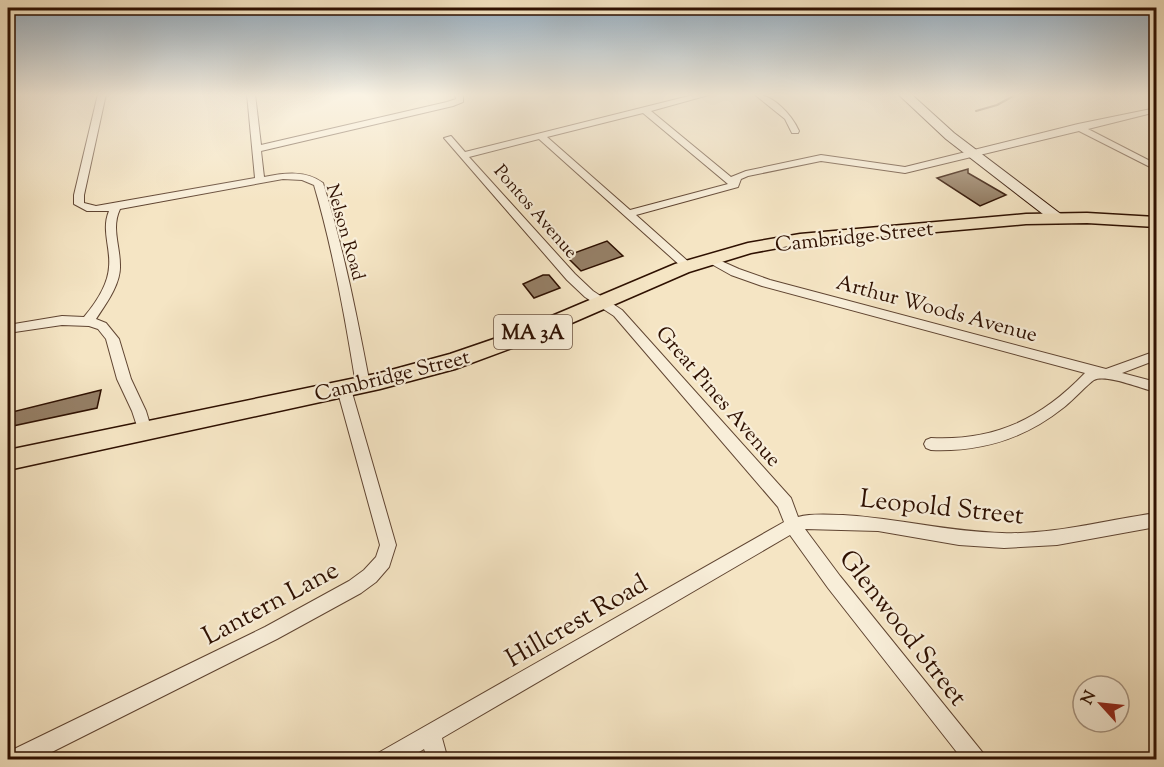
<svg xmlns="http://www.w3.org/2000/svg" width="1164" height="767" viewBox="0 0 1164 767" font-family="'Sorts Mill Goudy',serif">
<style>
.lines{fill:none;stroke-linecap:round;stroke-linejoin:round}
.stream{stroke:#7d654e;stroke-width:2}
.building{fill:#957f66;stroke:#2e1001;stroke-width:1.5}
.street-casing{stroke:#604532;stroke-width:2}
.secondary-casing{stroke:#2e1001;stroke-width:2}
.primary-casing{stroke:#2e1001;stroke-width:3}
.street{fill:#f8eed9;fill-rule:evenodd}
.secondary{fill:#f8eed9;fill-rule:evenodd}
.primary{fill:#f5e5c4;fill-rule:evenodd}
.labels{text-anchor:middle;stroke-width:4.5;stroke-linejoin:round;paint-order:stroke}
.far-street-label{font-size:18px;fill:#2e1001;stroke:#f8eed9}
.shield{fill:#f8eed9;stroke:#6b5342;stroke-width:1.5}
.shield-label{font-size:20px;font-weight:bold;fill:#2e1001}
.street-label{font-size:21px;fill:#2e1001;stroke:#f8eed9}
.near-street-label{font-size:26px;fill:#2e1001;stroke:#f8eed9}
</style>
<rect width="100%" height="100%" fill="#f5e5c4"/>
<filter id="stains"><feTurbulence type="fractalNoise" baseFrequency=".00333" numOctaves="4"/><feColorMatrix values="0 0 0 0 .2 0 0 0 0 .09 0 0 0 0 .02 0 0 0 .5 -.17"/></filter>
<radialGradient id="worn" r=".72"><stop offset=".6" stop-color="#630" stop-opacity="0"/><stop offset="1" stop-color="#630" stop-opacity=".3"/></radialGradient>
<g class="lines">
<!-- stream -->
<path class="stream" d="M976,111L997,105L1017,94"/>
</g>
<!-- building -->
<g class="building">
<path d="M968,169V173L1006,195L980,206L937,178Z"/>
<path d="M607,241L623,256L581,271L566,256Z"/>
<path d="M543,275H549L560,288L534,298L523,284Z"/>
<path d="M101,390L97,408L8,427V413Z"/>
</g>
<g class="lines">
<!-- street casing -->
<g class="street-casing">
<g id="street">
<path d="M98,94H106L84,195V203L96,206L255,178L247,94H255L261,145L447,102L456,99L455,94H463V102L453,106L261,151L264,177C284,173 306,170 323,183C344,249 357,317 370,385L368,389L363,390L356,385C345,317 333,250 314,185L302,180L283,179L120,209C111,228 120,245 120,265C121,284 106,304 96,319L106,323L119,339L131,379L146,411L152,431L150,435H140L132,411L117,379L106,339L98,329L89,326L62,325L8,333V325L62,316L84,317C95,304 108,285 109,267C111,248 101,230 109,211H87L74,204V195Z"/>
<path d="M697,94H712L651,111L731,177L746,171L821,155L905,167L1078,124L1156,108V112L1088,129L1156,164V170L1079,131L905,173L821,161L748,176L741,179L738,187L636,215L691,264V268H683L539,139L469,157L575,274L593,291L622,310L791,498L798,517C813,513 828,515 843,515C897,518 949,532 1002,533C1054,535 1105,520 1156,513V527L1057,545L1004,548L959,545L878,531L805,529L840,576L983,753L986,760H963L828,588L790,535L442,738L448,760H428L424,749L406,760H375L378,753L784,522L778,507L614,316L585,297L567,280L444,138L451,136L465,152ZM643,113L728,184L630,210L547,137Z"/>
<path d="M754,94C773,94 792,115 799,131L798,133H792L785,119Z"/>
<path d="M710,256L739,269L770,280L1106,369L1156,351V360L1122,373L1156,382V392C1142,389 1107,374 1094,380C1089,383 1070,403 1063,408C1024,439 981,452 931,450L926,448L924,444L926,440L931,438C995,441 1041,419 1085,373L762,286L731,275L706,261L704,259Z"/>
<path d="M344,384L349,385L351,389L396,545L389,567L376,582L361,593L277,639L36,760H8V752L265,627L349,581L364,570L376,557L380,545L337,389L339,385Z"/>
</g>
</g>
<!-- secondary casing -->
<g class="secondary-casing">
<path id="secondary" d="M898,94H911L954,133L1062,215L1064,218L1062,221H1052L946,139Z"/>
</g>
<!-- primary casing -->
<g class="primary-casing">
<path id="primary" d="M1087,213L1156,217V227L1087,223L1026,224L800,244L751,253L689,272L528,342L455,369L380,389L8,470V450L380,373L450,354L514,332L675,264L748,243L800,234L1026,214Z"/>
</g>
<!-- street -->
<use href="#street" class="street"/>
<!-- secondary -->
<use href="#secondary" class="secondary"/>
<!-- primary -->
<use href="#primary" class="primary"/>
</g>
<!-- sky -->
<linearGradient id="sky" x2="0" y2="1"><stop stop-color="#92abbf"/><stop offset="0.47" stop-color="#faf3e4"/><stop offset="1" stop-color="#faf3e4" stop-opacity="0"/></linearGradient>
<rect width="1164" height="202" fill="url(#sky)"/>
<g class="labels">
<!-- far-street labels -->
<g class="far-street-label">
<text transform="translate(536 211) rotate(49)" y="6">Pontos Avenue</text>
<text transform="translate(346 232) rotate(74)" y="6">Nelson Road</text>
</g>
<!-- shield labels -->
<rect class="shield" x="494" y="315" width="78" height="34" rx="4.5"/>
<g class="shield-label">
<text x="533" y="339">MA 3A</text>
</g>
<!-- street labels -->
<g class="street-label">
<text transform="translate(854 236) rotate(-6)" y="7">Cambridge Street</text>
<text transform="translate(937 308) rotate(15)" y="7">Arthur Woods Avenue</text>
<text transform="translate(392 375) rotate(-14)" y="7">Cambridge Street</text>
<text transform="translate(719 396) rotate(49)" y="7">Great Pines Avenue</text>
</g>
<!-- near-street labels -->
<g class="near-street-label">
<text transform="translate(942 506) rotate(6)" y="9">Leopold Street</text>
<text transform="translate(270 602) rotate(-28)" y="9">Lantern Lane</text>
<text transform="translate(576 620) rotate(-30)" y="9">Hillcrest Road</text>
<text transform="translate(904 627) rotate(52)" y="9">Glenwood Street</text>
</g>
</g>
<!-- margin -->
<rect width="1164" height="767" fill="none" stroke="#f5e5c4" stroke-width="30"/>
<rect x="9" y="9" width="1146" height="749" fill="none" stroke="#2e1001" stroke-width="3"/>
<rect x="15" y="15" width="1134" height="737" fill="none" stroke="#2e1001" stroke-width="1.5"/>
<!-- north arrow -->
<g transform="translate(1101 704) rotate(297)"><circle r="28" fill="#f8eed9" stroke="#a79583" stroke-width="1.5"/>
<path d="M0-4.5L10 22L0 15L-10 22Z" fill="#8f2418"/>
<text y="-9" font-size="16" font-weight="bold" text-anchor="middle" fill="#2e1001">N</text>
</g>
<rect width="100%" height="100%" filter="url(#stains)"/>
<rect width="100%" height="100%" fill="url(#worn)"/>
</svg>
